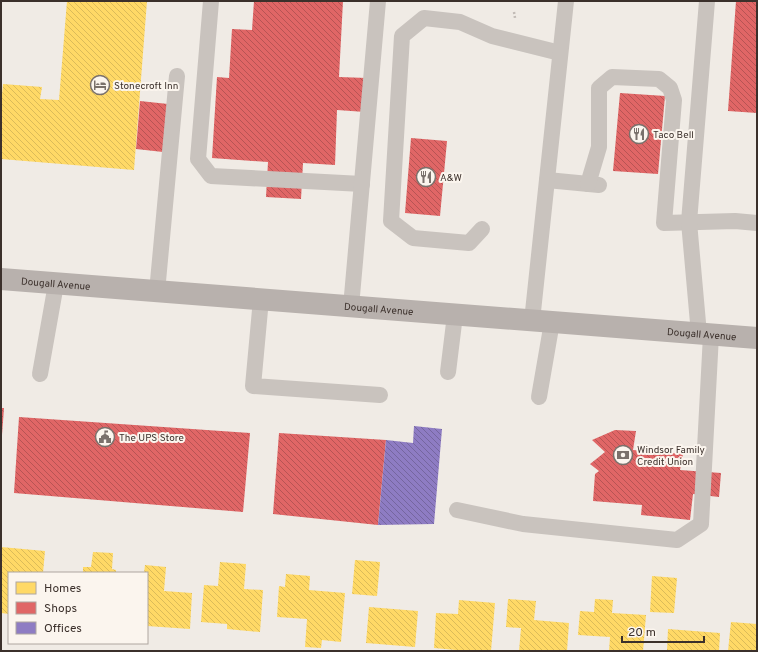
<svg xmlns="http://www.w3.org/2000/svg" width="758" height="652" viewBox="0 0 758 652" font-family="Overpass,sans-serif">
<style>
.homes{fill:url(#homes-back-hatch)}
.shops{fill:url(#shops-back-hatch)}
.offices{fill:url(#offices-back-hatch)}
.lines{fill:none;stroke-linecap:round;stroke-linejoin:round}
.path{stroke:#c2bbb6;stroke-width:2.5;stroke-dasharray:2 2;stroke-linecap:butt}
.service{stroke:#c9c3be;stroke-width:16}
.primary{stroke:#b8b1ad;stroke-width:22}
.labels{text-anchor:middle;stroke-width:4;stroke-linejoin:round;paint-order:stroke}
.poi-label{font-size:10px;fill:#3b302b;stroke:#fbf5ee;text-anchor:start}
.street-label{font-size:10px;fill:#3b302b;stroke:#fbf5ee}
</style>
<defs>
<pattern id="homes-back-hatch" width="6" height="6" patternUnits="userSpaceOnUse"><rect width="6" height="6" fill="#ffd966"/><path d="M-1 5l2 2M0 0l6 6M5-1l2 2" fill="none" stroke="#dbbb59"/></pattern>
<pattern id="shops-back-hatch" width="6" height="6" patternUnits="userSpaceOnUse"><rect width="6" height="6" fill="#e06666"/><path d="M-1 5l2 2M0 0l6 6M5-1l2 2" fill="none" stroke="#b75454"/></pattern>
<pattern id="offices-back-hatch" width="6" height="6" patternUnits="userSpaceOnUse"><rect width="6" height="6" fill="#8e7cc3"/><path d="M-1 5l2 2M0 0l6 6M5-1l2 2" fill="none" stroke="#75669f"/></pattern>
</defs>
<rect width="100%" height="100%" fill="#f0ebe5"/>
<!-- homes -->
<g class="homes">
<path d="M67,1H147L134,170L1,159V104L3,84L42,87L40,99L59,100Z"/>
<path d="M1,547L45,551L43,573H9V614L1,613Z"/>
<path d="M93,552L113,553L112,569L116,570V573H83V567H91Z"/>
<path d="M355,560L380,562L377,596L352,594Z"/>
<path d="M220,562L246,564L244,589L263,590L260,632L227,629V624L201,622L204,585L218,586Z"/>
<path d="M145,565L166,567L164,591L192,593L190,629L147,626V573H144Z"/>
<path d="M286,574L310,576L309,590L345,593L341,642L322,640L321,648L305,647L307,619L277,617L279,586L285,587Z"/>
<path d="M652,576L677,578L674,613L650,612Z"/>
<path d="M508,599L536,601L534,620L569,623L567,651H519L521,628L506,627Z"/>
<path d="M595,599L613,600L612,613L646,615L643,651H609L610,637L578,635L580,611L594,612Z"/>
<path d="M459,600L495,603L491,651H467L434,648L436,613L458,614Z"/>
<path d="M369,607L418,611L415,647L366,643Z"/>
<path d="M731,622L757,624V651H728Z"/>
<path d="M668,629L720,633L719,651H667Z"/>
</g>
<!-- shops -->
<g class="shops">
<path d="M254,1H343L339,77L367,78L365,112L337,110L335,165L303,163L301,199L266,197L268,162L212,158L217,77L229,78L232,29L252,30Z"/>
<path d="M736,1H757V113L728,111Z"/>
<path d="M620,93L665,96L658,174L613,171Z"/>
<path d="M140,101L168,104L163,152L136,149Z"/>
<path d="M411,138L447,141L440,216L405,213Z"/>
<path d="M1,408H4L2,435H1Z"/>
<path d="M19,417L250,433L243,512L14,493Z"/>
<path d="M615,430L636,431L633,450L683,454L680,470L721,473L719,497L693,494L690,520L641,515L642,505L593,501L595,474L599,471L590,464L605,452L592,440Z"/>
<path d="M279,433L386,440L378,525L273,514Z"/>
</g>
<!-- offices -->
<path class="offices" d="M414,426L442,429L434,524L378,525L386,440L413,443Z"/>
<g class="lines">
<!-- path -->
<path class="path" d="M514,12L515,18"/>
<!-- service -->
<g class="service">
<path d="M211,1L198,159L211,176L362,184"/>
<path d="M547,180L599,185"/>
<path d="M588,184L599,147V88L612,77L659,79L670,88L674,100L664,223L735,221L757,223"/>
<path d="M482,229L469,243L413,238L391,221L402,36L424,18L460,22L492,36L560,53"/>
<path d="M157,292L177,76"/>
<path d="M261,299L253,386L380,395"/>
<path d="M351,307L378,1"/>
<path d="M532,321L566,1"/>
<path d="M699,334L689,222L707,1"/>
<path d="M448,372L455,315"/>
<path d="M40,374L56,284"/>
<path d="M539,397L552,322"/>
<path d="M457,510L523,524L677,540L701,524L711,335"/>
</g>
<!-- primary -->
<path class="primary" id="s1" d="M1,279L757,338"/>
</g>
<!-- icons -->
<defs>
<g id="hotel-ring" transform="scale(1)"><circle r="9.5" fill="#fbf5ee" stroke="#7a716c" stroke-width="1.5"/><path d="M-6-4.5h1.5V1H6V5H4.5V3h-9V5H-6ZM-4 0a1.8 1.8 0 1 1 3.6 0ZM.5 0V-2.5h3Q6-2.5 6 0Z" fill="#7a716c"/></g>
<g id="restaurant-ring" transform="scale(1)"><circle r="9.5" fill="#fbf5ee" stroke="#7a716c" stroke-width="1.5"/><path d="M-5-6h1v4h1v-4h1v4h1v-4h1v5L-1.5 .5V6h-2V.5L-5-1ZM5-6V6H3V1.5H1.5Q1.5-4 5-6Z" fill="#7a716c"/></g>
<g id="civic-ring" transform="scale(1)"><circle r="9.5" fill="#fbf5ee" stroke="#7a716c" stroke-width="1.5"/><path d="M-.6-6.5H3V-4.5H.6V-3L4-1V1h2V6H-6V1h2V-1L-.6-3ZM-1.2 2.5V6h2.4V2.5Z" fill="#7a716c"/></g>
<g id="bank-ring" transform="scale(1)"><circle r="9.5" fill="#fbf5ee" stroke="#7a716c" stroke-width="1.5"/><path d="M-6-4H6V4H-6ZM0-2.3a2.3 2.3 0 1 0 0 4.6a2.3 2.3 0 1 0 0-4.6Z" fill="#7a716c"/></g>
</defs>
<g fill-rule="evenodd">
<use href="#hotel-ring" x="100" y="85"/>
<use href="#restaurant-ring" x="639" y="134"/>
<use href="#restaurant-ring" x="426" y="177"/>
<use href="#civic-ring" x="105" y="437"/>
<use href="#bank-ring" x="623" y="455"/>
</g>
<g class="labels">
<!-- poi labels -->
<g class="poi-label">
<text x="114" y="89">Stonecroft Inn</text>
<text x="653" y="138">Taco Bell</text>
<text x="440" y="181">A&amp;W</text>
<text x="119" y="441">The UPS Store</text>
<text x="637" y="453">Windsor Family<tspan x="637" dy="12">Credit Union</tspan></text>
</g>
<!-- street labels -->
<g class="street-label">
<text dy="4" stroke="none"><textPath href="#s1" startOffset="55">Dougall Avenue</textPath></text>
<text dy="4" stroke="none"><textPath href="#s1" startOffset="379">Dougall Avenue</textPath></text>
<text dy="4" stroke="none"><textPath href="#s1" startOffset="703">Dougall Avenue</textPath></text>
</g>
</g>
<!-- border -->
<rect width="758" height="652" fill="none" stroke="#3b302b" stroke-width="4"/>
<!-- legend -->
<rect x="8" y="572" width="140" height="72" fill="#fbf5ee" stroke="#aea6a0"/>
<rect x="16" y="582" width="20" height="12" fill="#ffd966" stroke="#aea6a0"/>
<text x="44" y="592" font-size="12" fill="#3b302b">Homes</text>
<rect x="16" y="602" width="20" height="12" fill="#e06666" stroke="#aea6a0"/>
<text x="44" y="612" font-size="12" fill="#3b302b">Shops</text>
<rect x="16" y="622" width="20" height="12" fill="#8e7cc3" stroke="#aea6a0"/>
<text x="44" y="632" font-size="12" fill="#3b302b">Offices</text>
<!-- scale -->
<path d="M622 636v6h82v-6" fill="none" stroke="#3b302b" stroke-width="2"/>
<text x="628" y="636" font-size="12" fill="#3b302b" stroke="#fbf5ee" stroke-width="3" paint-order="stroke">20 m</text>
</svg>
